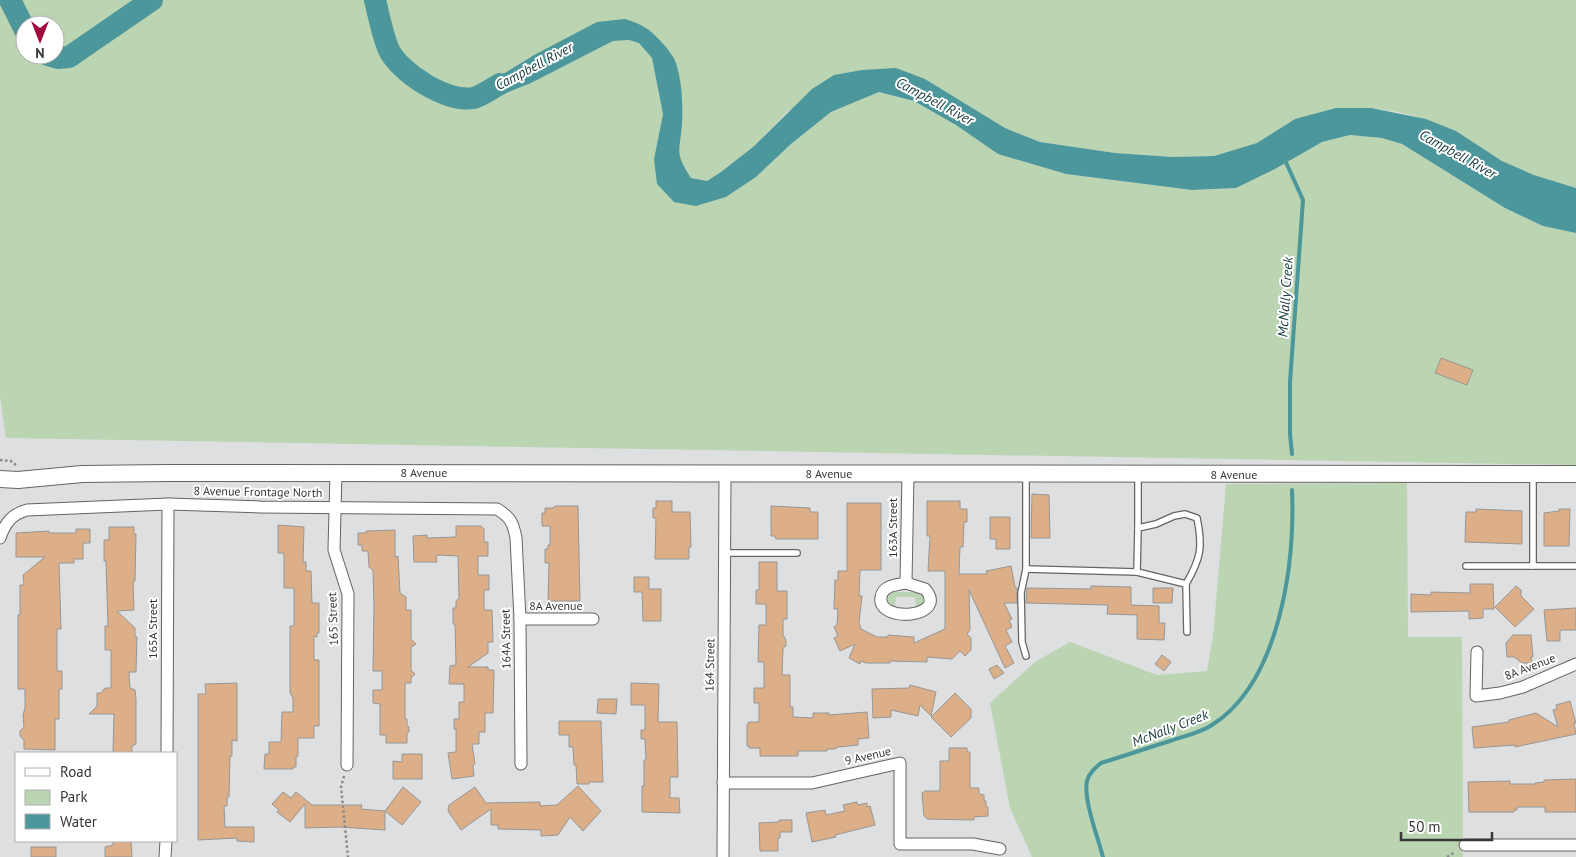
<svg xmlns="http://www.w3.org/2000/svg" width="1576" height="857" viewBox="0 0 1576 857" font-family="'PT Sans',sans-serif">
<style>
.green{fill:#bbd4b2;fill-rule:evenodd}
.water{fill:#4c979c}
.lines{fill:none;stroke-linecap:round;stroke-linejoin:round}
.stream{stroke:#4c979c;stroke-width:4}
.river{stroke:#4c979c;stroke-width:22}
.building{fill:#ddaf88;stroke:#979695}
.lane-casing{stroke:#646465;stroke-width:8}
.street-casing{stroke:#646465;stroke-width:13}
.secondary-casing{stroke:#646465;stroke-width:18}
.path{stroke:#8a8b8c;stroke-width:2.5;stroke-dasharray:2.5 2.5;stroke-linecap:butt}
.lane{stroke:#fff;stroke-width:5.5}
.street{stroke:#fff;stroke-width:11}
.secondary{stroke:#fff;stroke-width:16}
.labels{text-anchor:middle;stroke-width:4;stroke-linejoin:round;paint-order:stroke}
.street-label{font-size:12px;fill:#363737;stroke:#fff}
.water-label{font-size:14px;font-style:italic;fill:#163a3d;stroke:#fff}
</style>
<rect width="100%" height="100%" fill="#dedfe0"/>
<!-- green -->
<g class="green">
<path d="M0,0H1576V188L1534,175L1502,161L1456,131L1426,119L1398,112L1371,108L1295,119L1257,143L1214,156L1173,157L1115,153L1040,142L1005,128L925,79L788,111L753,147L721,172L707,181L691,178L680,161L678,145L682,125L645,27L534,55L503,74L482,83L475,98L500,96L531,83L613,41L629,40L639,43L652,58L663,114L654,159L696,206L726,197L756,177L791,144L831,112L879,92L914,101L956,125L998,154L1066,174L1192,190L1236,188L1275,169L1322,142L1350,135L1382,138L1402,144L1505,208L1543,226L1576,233V465L6,438L0,396ZM25,25H55V55H25Z"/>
<path d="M1407,483L1408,637H1462L1463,857H1032L1010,808L990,703L1035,662L1070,642L1157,675L1207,671L1213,637L1226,484Z"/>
<path d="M893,592H916L923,596L924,601L921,606L916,608L915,597H896L895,608C887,605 885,597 893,592Z"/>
</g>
<!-- water -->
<path class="water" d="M625,19C632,21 640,24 646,28C655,34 673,53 676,63C682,82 683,104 682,124C680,152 674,152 691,178L707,181L721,172L753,147L812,89L834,75L862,70L896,68L925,79L1005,128L1040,142L1115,153L1173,157L1214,156L1257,143L1295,119L1336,108H1371L1426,119L1456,131L1502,161L1534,175L1576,188V233L1543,226L1505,208L1402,144L1382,138L1350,135L1322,142L1275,169L1236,188L1192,190L1066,174L998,154L956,125L914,101L879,92L831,112L791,144L756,177L726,197L696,206L674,202L657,184L654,159L663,114L652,58L639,43L629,40L613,41L531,83L499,96L474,98L482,83L503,74L534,55L597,22Z"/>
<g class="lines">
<!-- stream -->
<g class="stream">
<path d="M1284,158L1303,200L1290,382V434L1292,454"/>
<path d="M1103,857C1098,838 1083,799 1087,781C1089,773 1095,768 1101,763C1124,756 1147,748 1170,741C1184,736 1200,733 1212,725C1280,682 1295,564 1292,490"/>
</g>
<!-- river -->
<g class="river">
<path d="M10,0L25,30"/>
<path d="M375,0C379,16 382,33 388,48C398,72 447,103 473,98C482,96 492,88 500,84"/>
<path d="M48,55L58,58L69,57L152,0"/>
</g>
</g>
<!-- building -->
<g class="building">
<path d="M1441,358L1473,370L1467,385L1435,373Z"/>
<path d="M1032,494L1049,495L1050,538H1031Z"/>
<path d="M656,501H672V512H690L691,547H689V559H655L656,518H653V508H656Z"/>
<path d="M927,501H960V509H967V522H964L963,547H960L959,574H987L986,571L1011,566L1015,587L1017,588V603H1004L1012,619L1009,620L1012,627L1006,630L1012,642L1005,646L1014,663L1005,668L969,590L970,630L967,634L971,638V650L965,656L960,651L952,659L927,657V662L890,661V663H866L861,661L860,664L849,658L855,644L840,651L834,638L838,636L834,627L837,625L838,609H834L835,580H838V571H847V503H881V570H860L859,596H862L859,623L861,629L877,637H888V635L914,637V643L945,629V571H928L930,536H927Z"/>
<path d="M555,506H578L580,601H548L549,563H545V549H548V545H550V526H542V513H545V508H553Z"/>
<path d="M771,506L810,508V512H818V539H776L775,536H771Z"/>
<path d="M1476,509L1522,511V544L1465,542L1466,512H1476Z"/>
<path d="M1559,509H1570L1569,546H1544V513L1559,511Z"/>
<path d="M990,517H1010V549H996V539H990Z"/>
<path d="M278,525L304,527L303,562H306V571H311L312,603H319V633H317V637L314,636V660H319V726H314V738H298V756L296,757V767H293V769H264L265,754H269V742H281L282,712H293V698L290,693V626H294V588H284V553H278Z"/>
<path d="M456,526H481L484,529V542H488V556H478V575H489V590H484V610H492L493,642H488V653L468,667H488V670H494L493,713H485V732H479V744H472L475,764L473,765L474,776L452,779L448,753L456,752V729H454V719H459V702H464V684H449L450,666L456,665L455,624H453V608H456V601L459,598L458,556L439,555L436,556L437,562H414L413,536L427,535V538L456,537Z"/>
<path d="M109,527H134V534H136L135,581H133L134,610L117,611L135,628V637H137L136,672H129L130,688L135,690L136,699V744L132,746V753H113L114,714H89L97,706V693H101L105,688H111V650H105V626H108L106,561H104V540H109Z"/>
<path d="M76,529H90V543H83V559H74V563H59L61,629H57V671H62V689H59V719H55V750L24,749V740L20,736V731L24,727L23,715L25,708V689H18V615H20V585H24L23,575L45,557H16V533L49,531V533H76Z"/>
<path d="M395,530V557L398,556L400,593L406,597V610H411V639L416,644L411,647V670L415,674L411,678V683H405V719H407V725L409,727V732L407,733V743H386V735H380V704L373,703V690H382V671H373L374,606L373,570L369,567L368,551H362V545H358V533H366V531Z"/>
<path d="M759,562H777V591H787V619H783V635L786,640V646L783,648L782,675H790V707H793V717L813,718V713H829V715L867,712L869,738L858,739V745L838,747L835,749H827V751H798V756H760V748H749V746H747V725L749,722H759V703H754V688H764V662H758L759,625H766V604H756V590H759Z"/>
<path d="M634,577H649V589H661V621H643L642,592H634Z"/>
<path d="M1470,584H1493L1494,609H1483V618L1469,619V611L1411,612V594L1431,595V592L1470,593Z"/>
<path d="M1091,586L1131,587V605L1159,606V623H1165L1164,640L1137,639V615L1107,614L1108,605L1026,603L1027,588L1091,589Z"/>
<path d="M1516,586L1521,590V596L1534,609L1515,627L1495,607Z"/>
<path d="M1153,588H1173L1172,603H1153Z"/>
<path d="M1576,608V630H1561L1560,631V641H1547L1544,610Z"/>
<path d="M1513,635H1531L1533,657H1531L1532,663H1522L1514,657H1507L1506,643Z"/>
<path d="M1162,655L1171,662L1164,671L1155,664Z"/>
<path d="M997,665L1004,673L994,679L989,669Z"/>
<path d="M237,683V741L232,740V756H230L229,797H227V806H224L225,827H254V842L237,841V838L198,840V694H206L205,684Z"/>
<path d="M631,683L659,684L658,722H677L678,777H670V798H679L680,813L642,812V786H644V760H646L645,739H641V730H645V705H631Z"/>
<path d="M910,685L936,692L931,716L920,705L918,716L891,710V717L873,718L872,689L909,688Z"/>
<path d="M955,693L971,709V718L951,737L931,717Z"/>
<path d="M598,699H617L616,714L597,713Z"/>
<path d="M1570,701L1576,723H1574L1576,734L1515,747V745L1474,748L1472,727L1509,722V720L1536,713L1558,727L1553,710L1557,709L1556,705Z"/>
<path d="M559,721H601L603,782H589V784H577L576,765H574L573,747H569V735H559Z"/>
<path d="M949,748H967V752H970V788H979V794L984,795V801H986V807H988V816L974,817V820L927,819L924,816L922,793L925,791H940V761H949Z"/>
<path d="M402,754H422V779H393V761L402,762Z"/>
<path d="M1576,779V812H1545V807H1517V810H1514V812H1469L1468,782L1510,781V784H1535V783L1544,782V780Z"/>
<path d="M578,786L601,811L583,831L570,817L558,835L541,836V830L498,829V825H491V809L461,830L448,811L449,805L475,787L486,803L540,802V806L557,805Z"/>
<path d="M403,787L421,802L402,825L385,811V830L340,827L305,828V804L290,822L277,812L279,810L272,804L283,792L291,798L296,792L312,805H362L361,809L385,811Z"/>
<path d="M857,802L858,805L867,803V807L870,806L875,825L835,835L836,837L812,842L806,813L825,810L826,815L845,811L843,805Z"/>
<path d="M779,820H792V832H780V838H778V851H760L759,823L779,822Z"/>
<path d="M113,841H131L132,857H105V847L113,845Z"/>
<rect x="31" y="847" width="25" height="10"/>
</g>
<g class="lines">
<!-- lane casing -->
<g class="lane-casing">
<g id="lane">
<path d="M1138,475V528"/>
<path d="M725,553H797"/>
<path d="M1466,566H1576"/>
<path d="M1533,566V477"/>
<path d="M1026,569L1137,572L1186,584L1187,632"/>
<path d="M1137,572L1138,528L1156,524L1174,516L1185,514L1197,518C1203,547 1201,558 1186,584"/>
<path d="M1026,656L1022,642L1021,593L1026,569V474"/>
</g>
</g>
<!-- street casing -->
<g class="street-casing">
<g id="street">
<path d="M336,473L334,550L348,594L347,765"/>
<path d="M0,538C5,523 12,514 27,510L168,504L260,507L497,509C510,517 513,522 516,538L520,619L521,764"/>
<path d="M906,583L925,589C950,618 877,624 881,597C883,585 897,585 906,583Z"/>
<path d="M906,583L908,473"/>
<path d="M520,619H593"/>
<path d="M1477,652L1476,696L1500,693L1523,687L1576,664"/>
<path d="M167,753L168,504"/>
<path d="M723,783H812L900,763V844H973L1000,849"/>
<path d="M1465,845H1576"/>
<path d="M165,857L166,841"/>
<path d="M723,857L725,474"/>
</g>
</g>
<!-- secondary casing -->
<g class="secondary-casing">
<path id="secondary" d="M0,479L18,480L82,474L167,473L1576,474"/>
</g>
<!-- path -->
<g class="path">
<path d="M0,460L11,461L17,466"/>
<path d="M344,776L341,787L348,857"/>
<path d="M1447,857L1455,852"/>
</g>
<!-- lane -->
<use href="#lane" class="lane"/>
<!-- street -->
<use href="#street" class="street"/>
<!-- secondary -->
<use href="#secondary" class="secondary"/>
</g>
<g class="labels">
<!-- street labels -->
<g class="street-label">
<text x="424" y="477">8 Avenue</text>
<text x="829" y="478">8 Avenue</text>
<text x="1234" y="479">8 Avenue</text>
<text transform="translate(258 492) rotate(1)" y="4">8 Avenue Frontage North</text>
<text transform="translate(893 528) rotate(-90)" y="4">163A Street</text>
<text x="556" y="610">8A Avenue</text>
<text transform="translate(333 619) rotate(-92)" y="4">165 Street</text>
<text transform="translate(153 629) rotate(-90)" y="4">165A Street</text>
<text transform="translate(506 639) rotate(-91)" y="4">164A Street</text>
<text transform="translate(710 665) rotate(-89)" y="4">164 Street</text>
<text transform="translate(1530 667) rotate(-21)" y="4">8A Avenue</text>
<text transform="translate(868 756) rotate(-13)" y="4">9 Avenue</text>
</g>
<!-- water labels -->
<g class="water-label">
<text transform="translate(534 66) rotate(-28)" y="5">Campbell River</text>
<text transform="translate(935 101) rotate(28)" y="5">Campbell River</text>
<text transform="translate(1458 154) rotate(29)" y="5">Campbell River</text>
<text transform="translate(1285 297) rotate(-86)" y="5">McNally Creek</text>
<text transform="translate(1170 728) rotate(-21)" y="5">McNally Creek</text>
</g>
</g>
<!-- legend -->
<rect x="15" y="752" width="162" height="90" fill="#ffffff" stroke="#afafaf"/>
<rect x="25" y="768" width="25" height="8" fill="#ffffff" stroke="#afafaf"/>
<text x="60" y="777" font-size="15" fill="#363737">Road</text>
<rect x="25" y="790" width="25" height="15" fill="#bbd4b2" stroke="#afafaf"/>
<text x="60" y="802" font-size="15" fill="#363737">Park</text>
<rect x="25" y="814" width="25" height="15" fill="#4c979c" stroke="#afafaf"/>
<text x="60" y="827" font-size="15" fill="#363737">Water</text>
<!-- north arrow -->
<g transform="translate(40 40) rotate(180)"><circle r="24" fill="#ffffff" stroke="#afafaf"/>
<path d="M0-4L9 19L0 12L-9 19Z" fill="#a30740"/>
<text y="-8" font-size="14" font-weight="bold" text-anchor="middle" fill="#363737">N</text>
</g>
<!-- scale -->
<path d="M1401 832v8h91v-8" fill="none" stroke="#363737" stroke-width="2.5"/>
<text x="1408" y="832" font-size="15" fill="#363737" stroke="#ffffff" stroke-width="4" paint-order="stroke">50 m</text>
</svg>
